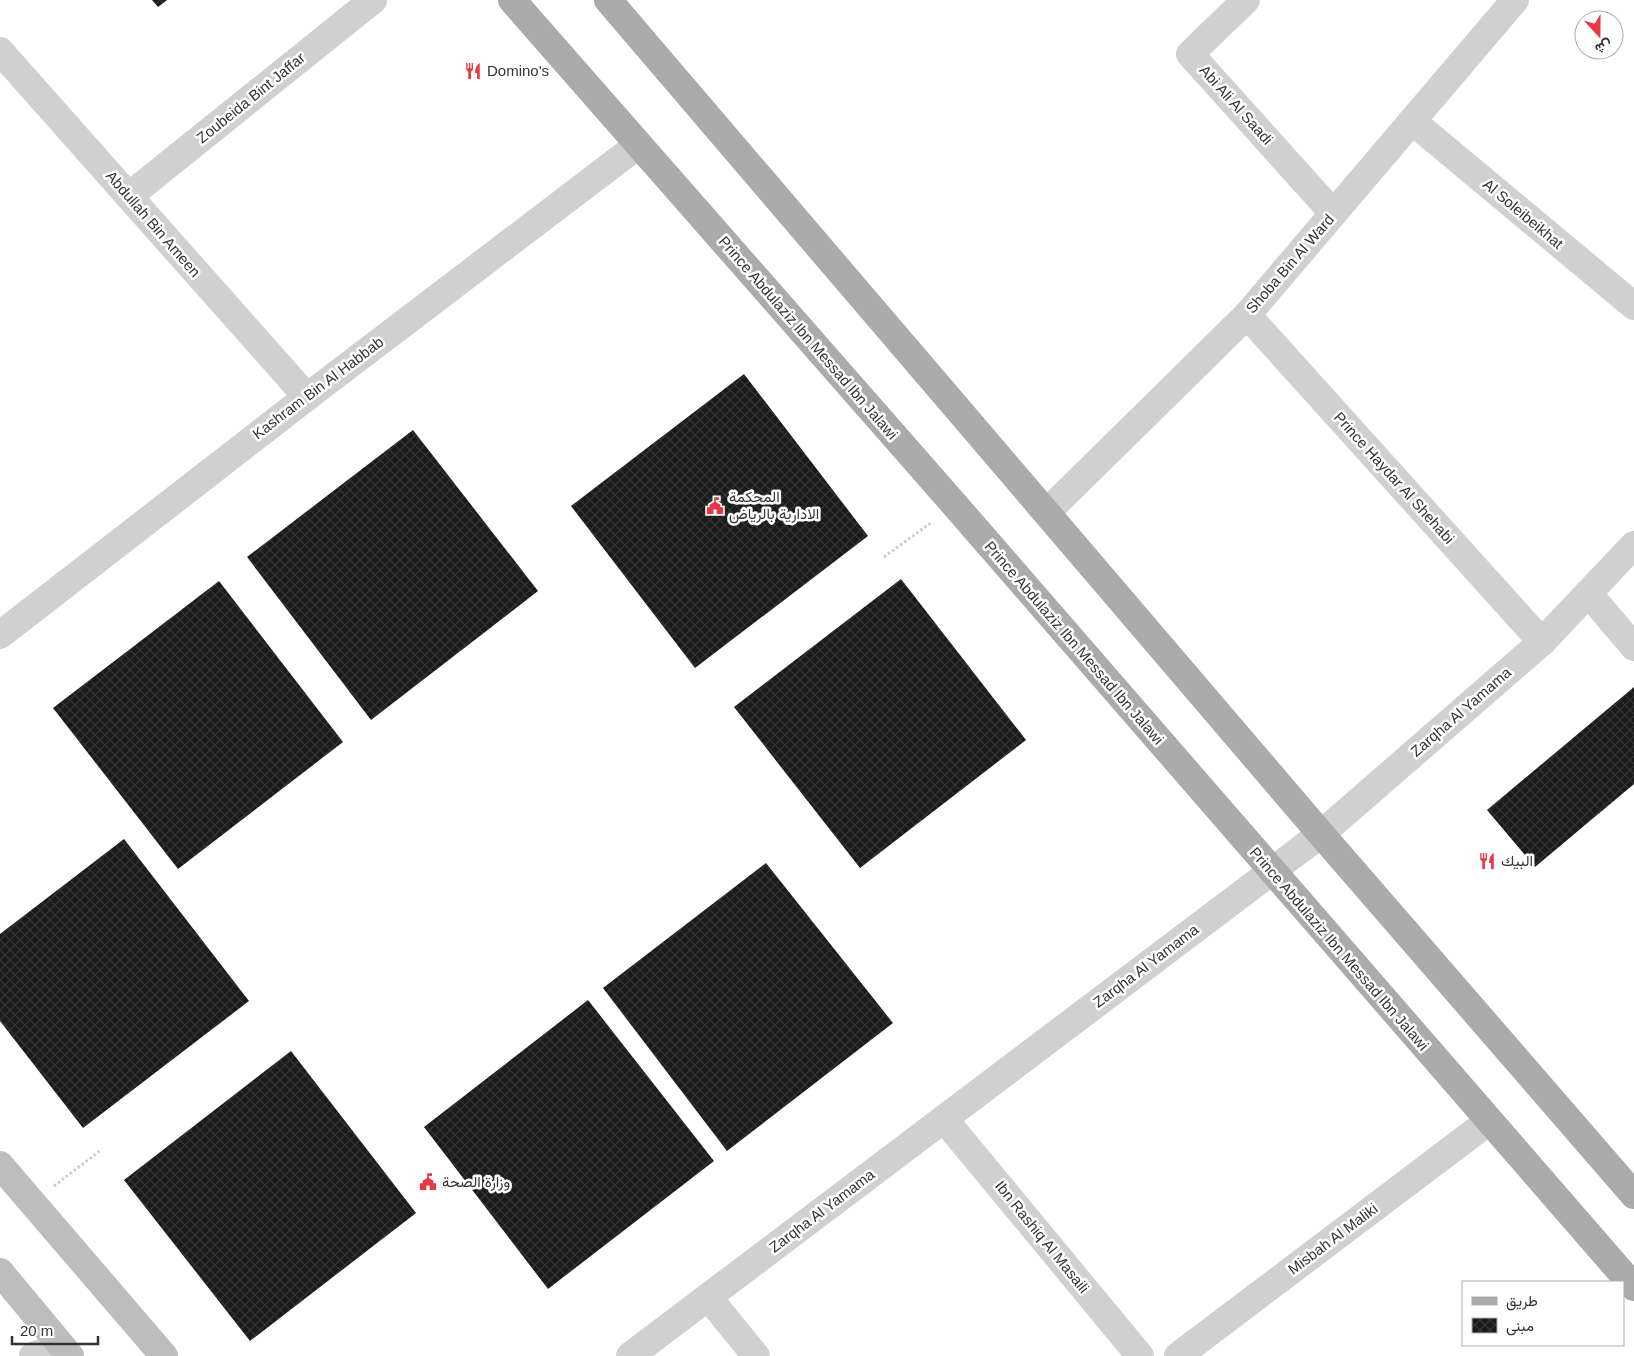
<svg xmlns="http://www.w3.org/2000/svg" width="1634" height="1356" viewBox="0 0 1634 1356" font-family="Arial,Vazirmatn,sans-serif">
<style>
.building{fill:url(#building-cross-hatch)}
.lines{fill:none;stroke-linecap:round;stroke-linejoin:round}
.path{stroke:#cdcdcd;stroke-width:3;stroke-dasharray:2.5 2.5;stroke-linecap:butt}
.street{stroke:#d0d0d0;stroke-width:28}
.secondary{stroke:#bdbdbd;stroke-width:28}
.primary{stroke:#ababab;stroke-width:28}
.labels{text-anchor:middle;stroke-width:5;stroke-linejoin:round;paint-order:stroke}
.poi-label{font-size:15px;fill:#333;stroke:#fff;text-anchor:start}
.street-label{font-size:15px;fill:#333;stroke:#fff}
</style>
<defs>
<pattern id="building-cross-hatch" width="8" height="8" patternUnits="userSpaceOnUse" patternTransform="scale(1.25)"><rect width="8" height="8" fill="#1a1a1a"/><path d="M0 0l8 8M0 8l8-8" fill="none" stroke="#333"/></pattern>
</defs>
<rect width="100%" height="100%" fill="#fff"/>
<!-- building -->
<g class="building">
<path d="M152,0H167L158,7Z"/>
<path d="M744,374L868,536L695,668L571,506Z"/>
<path d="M413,430L538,591L371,720L247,557Z"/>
<path d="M901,579L1026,740L860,868L734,707Z"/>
<path d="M219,581L343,742L178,869L53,708Z"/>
<path d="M1634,687V784L1535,867L1487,810Z"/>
<path d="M124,839L249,1001L83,1128L0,1021V934Z"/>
<path d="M766,863L893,1023L727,1151L603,988Z"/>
<path d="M588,1000L714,1161L548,1289L424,1127Z"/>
<path d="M291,1051L416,1213L250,1341L124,1180Z"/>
</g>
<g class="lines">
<!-- path -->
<g class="path">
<path d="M884,557L932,522"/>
<path d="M54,1186L101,1150"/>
</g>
<!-- street -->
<g class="street">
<path d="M1246,0L1190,54L1333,213"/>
<path d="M0,51L307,397"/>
<path d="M1412,121L1634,306"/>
<path d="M129,196L373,0"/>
<path d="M1247,315L1542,642"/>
<path d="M1047,512L1247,315L1515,0"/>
<path d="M1588,593L1634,647"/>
<path d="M0,635L307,397L638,145"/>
<path d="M944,1119L1140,1356"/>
<path d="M708,1297L756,1356"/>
<path d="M33,1356L61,1346"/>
<path d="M630,1356L1321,834L1542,642L1634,545"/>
<path d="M1178,1356L1489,1121"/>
</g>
<!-- secondary -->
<g class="secondary">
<path d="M0,1165L164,1356"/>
<path d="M0,1272L70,1356"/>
</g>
<!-- primary -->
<g class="primary">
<path d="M512,0L954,504L1634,1287"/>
<path d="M608,0L1321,834L1634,1195"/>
</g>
</g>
<!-- icons -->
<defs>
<g id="restaurant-bare" transform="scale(1.35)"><path d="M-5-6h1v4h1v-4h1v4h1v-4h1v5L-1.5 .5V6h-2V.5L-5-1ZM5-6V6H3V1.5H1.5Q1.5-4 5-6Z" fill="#e63946" stroke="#fff" stroke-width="2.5" paint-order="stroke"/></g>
<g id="civic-bare" transform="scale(1.35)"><path d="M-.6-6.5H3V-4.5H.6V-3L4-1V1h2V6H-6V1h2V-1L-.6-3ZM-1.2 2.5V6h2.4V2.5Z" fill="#e63946" stroke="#fff" stroke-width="2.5" paint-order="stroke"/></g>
</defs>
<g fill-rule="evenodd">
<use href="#restaurant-bare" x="473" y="71"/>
<use href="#civic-bare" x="715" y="506"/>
<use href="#restaurant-bare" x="1487" y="861"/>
<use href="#civic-bare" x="428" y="1182"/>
</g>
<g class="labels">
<!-- poi labels -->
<g class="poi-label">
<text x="487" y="76">Domino's</text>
<text x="729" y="502">المحكمة<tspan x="729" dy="17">الادارية بالرياض</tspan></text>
<text x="1501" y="866">البيك</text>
<text x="442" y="1187">وزارة الصحة</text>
</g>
<!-- street labels -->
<g class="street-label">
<text transform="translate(251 98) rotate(-39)" y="5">Zoubeida Bint Jaffar</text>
<text transform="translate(1236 105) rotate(48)" y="5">Abi Ali Al Saadi</text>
<text transform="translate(1523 214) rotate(40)" y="5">Al Soleibeikhat</text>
<text transform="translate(153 224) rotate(49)" y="5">Abdullah Bin Ameen</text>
<text transform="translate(1290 264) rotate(-49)" y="5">Shoba Bin Al Ward</text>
<text transform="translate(808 338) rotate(49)" y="5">Prince Abdulaziz Ibn Messad Ibn Jalawi</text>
<text transform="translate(318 388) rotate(-37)" y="5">Kashram Bin Al Habbab</text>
<text transform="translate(1394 478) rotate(48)" y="5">Prince Haydar Al Shehabi</text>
<text transform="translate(1074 643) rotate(49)" y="5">Prince Abdulaziz Ibn Messad Ibn Jalawi</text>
<text transform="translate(1461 712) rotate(-41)" y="5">Zarqha Al Yamama</text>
<text transform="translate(1339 949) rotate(49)" y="5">Prince Abdulaziz Ibn Messad Ibn Jalawi</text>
<text transform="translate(1146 966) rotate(-37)" y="5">Zarqha Al Yamama</text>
<text transform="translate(822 1211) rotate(-37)" y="5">Zarqha Al Yamama</text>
<text transform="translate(1042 1237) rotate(51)" y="5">Ibn Rashiq Al Masaili</text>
<text transform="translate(1333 1239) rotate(-37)" y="5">Misbah Al Maliki</text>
</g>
</g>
<!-- legend -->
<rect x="1462" y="1281" width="162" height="65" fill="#ffffff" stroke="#adadad"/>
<rect x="1472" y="1297" width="25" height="8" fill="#ababab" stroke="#adadad"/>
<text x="1506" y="1306" font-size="15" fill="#333333">طريق</text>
<rect x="1472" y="1318" width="25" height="15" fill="url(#building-cross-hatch)" stroke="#adadad"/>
<text x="1506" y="1331" font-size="15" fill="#333333">مبنى</text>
<!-- north arrow -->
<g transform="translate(1599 35) rotate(159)"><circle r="24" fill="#ffffff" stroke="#adadad"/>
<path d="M0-4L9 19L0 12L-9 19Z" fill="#e63946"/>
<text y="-8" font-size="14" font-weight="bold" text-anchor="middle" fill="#333333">ش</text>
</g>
<!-- scale -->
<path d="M12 1336v8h86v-8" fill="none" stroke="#333333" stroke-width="2.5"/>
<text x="20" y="1336" font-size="15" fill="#333333" stroke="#ffffff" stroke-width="4" paint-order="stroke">20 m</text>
</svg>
